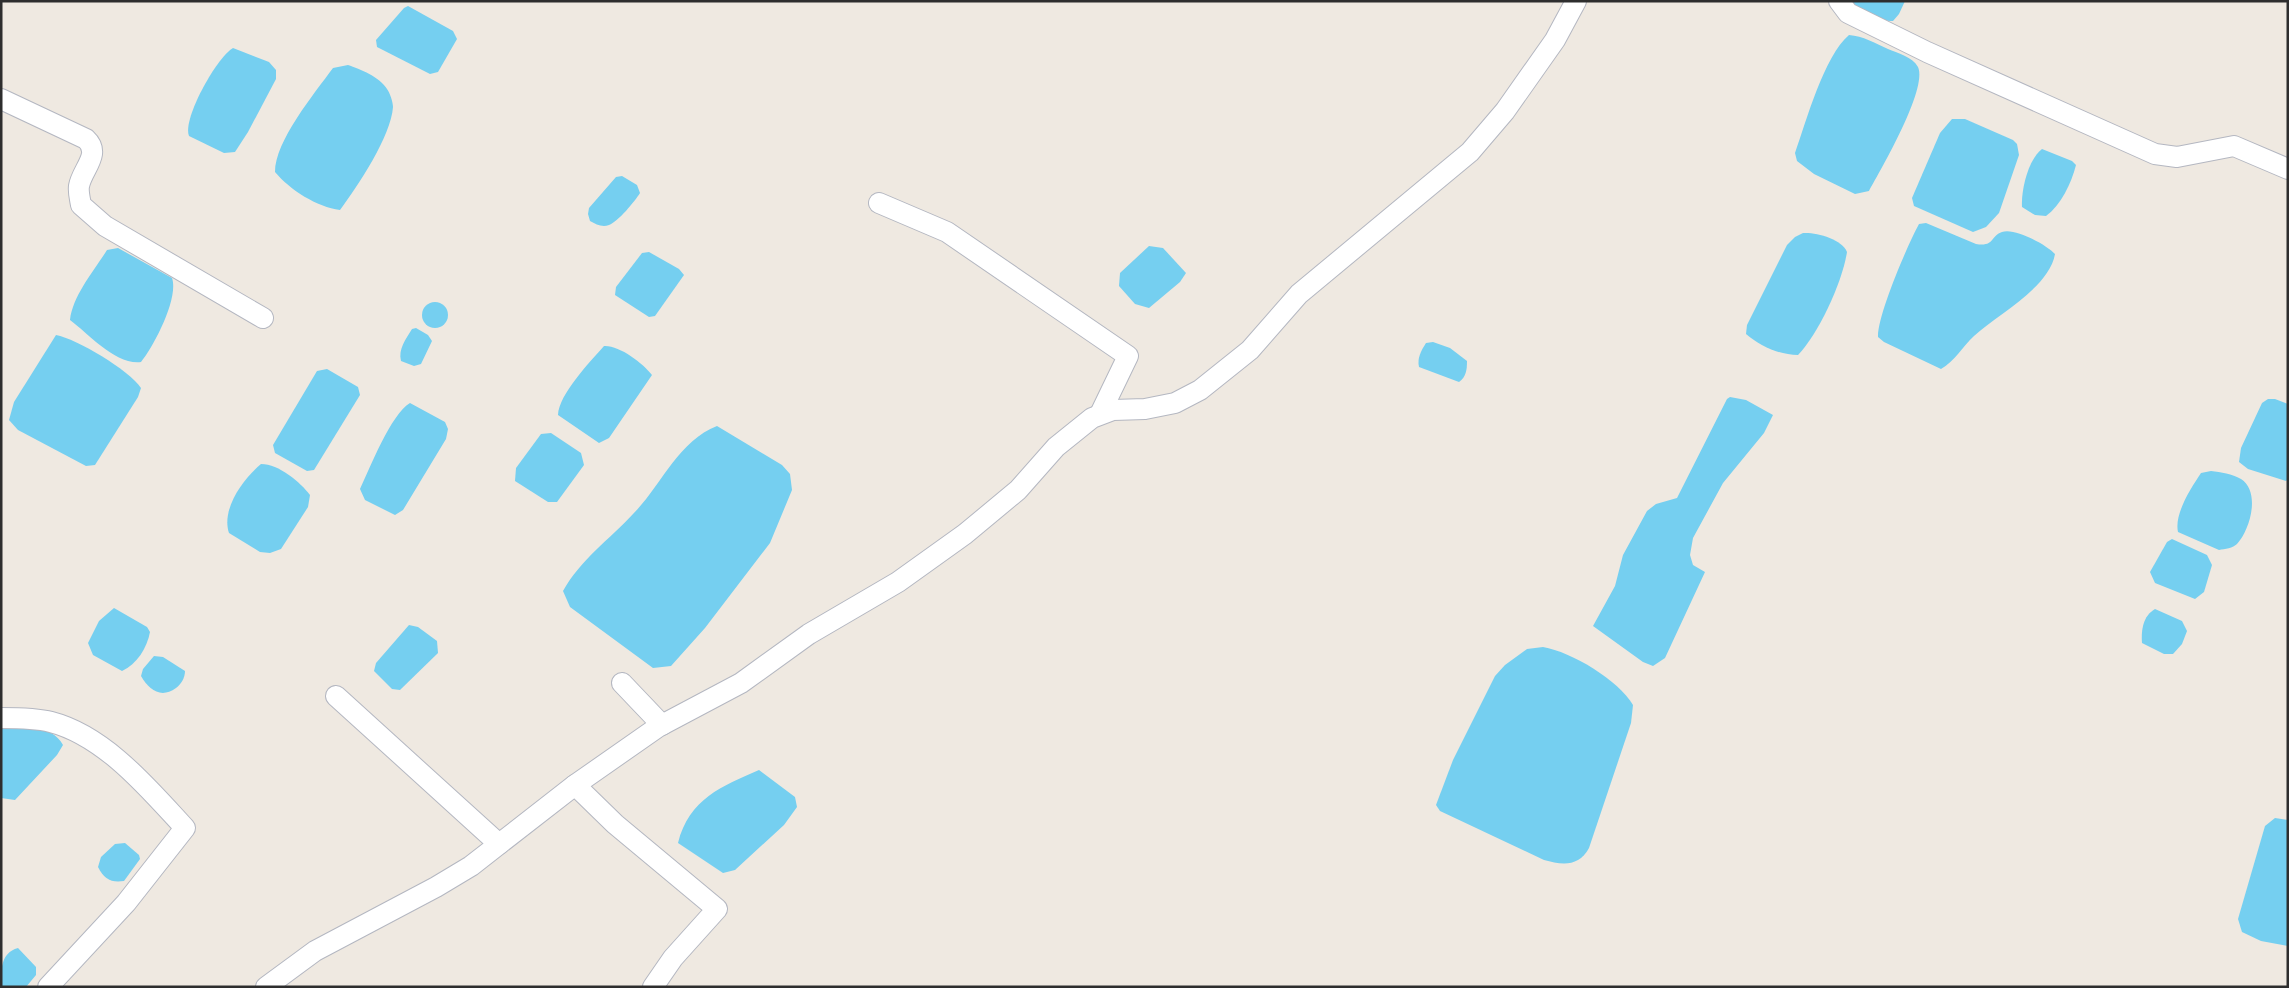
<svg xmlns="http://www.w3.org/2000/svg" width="2289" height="988" viewBox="0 0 2289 988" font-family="'Fira Sans Condensed',sans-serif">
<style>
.water{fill:#75cff0}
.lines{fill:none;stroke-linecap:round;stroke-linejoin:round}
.minor-casing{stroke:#b4b7c1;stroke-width:22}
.minor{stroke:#fff;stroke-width:20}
</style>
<rect width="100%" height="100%" fill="#efe9e1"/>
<!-- water -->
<g class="water">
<path d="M1852,1H1905L1899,14L1893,21C1879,21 1860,14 1852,1Z"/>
<path d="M408,6L453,31L457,39L438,72L430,74L377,47L376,40L404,8Z"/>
<path d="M1849,35C1863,36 1875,43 1888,49C1897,53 1913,57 1918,67C1928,89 1881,169 1869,191L1855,194L1814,174L1797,161L1795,153C1806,122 1824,56 1849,35Z"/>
<path d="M233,48L269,62L276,70V79L248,132L235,152L224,153L189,136C182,119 217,57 233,48Z"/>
<path d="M348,65C360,69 380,77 387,89C390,93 393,102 393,107C391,136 358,186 340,210C317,207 290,190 275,172C275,141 314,94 333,68Z"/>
<path d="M1952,119H1965L2013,140L2017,144L2019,155L1999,213L1986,227L1973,232L1914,206L1912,198L1940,133Z"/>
<path d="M2042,149L2072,161L2076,165C2071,184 2061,205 2046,216L2035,215L2022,207C2021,190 2028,160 2042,149Z"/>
<path d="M622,176L637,185L640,193C635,201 618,222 609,225C602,228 596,224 590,221L588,214L589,208L616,177Z"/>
<path d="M1926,223L1976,244C1995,247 1990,236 2002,232C2014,227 2047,245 2055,254C2049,288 1998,314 1974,336C1962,347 1955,361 1941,369L1884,342L1878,337C1877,316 1908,244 1919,224Z"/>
<path d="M1803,233C1816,232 1842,239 1847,252C1842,283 1819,333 1798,355C1779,355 1760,346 1746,334L1747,325L1787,245L1795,237Z"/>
<path d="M1149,246L1163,248L1186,273L1180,282L1149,308L1135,304L1119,286L1120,273Z"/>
<path d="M118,248L172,278C179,298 154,346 141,362C115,365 89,334 70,320C73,295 94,271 107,250Z"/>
<path d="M649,252L679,269L684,275L655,316L649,317L615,295L616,287L642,253Z"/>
<circle cx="435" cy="315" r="13"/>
<path d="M416,328L428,335L432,341L421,364L414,366L401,361C398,349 406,339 412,329Z"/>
<path d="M56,335C77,339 129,370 141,388L138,397L95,465L86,466L18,430L9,420L14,402Z"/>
<path d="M1433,342L1450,348L1467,361C1467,370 1466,377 1459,382L1419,367C1417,358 1421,351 1426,343Z"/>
<path d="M604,346C619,345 643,363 652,375L609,438L599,443L558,415C559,394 590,362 604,346Z"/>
<path d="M327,369L358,387L360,395L314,470L307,471L275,453L273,445L317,371Z"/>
<path d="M1730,397L1746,400L1773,415L1764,433L1723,483L1693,538L1690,555L1693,565L1705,572L1665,658L1653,666L1643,662L1593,626L1615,586L1623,555L1647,511L1656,504L1677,498L1727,399Z"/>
<path d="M2268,399H2275L2288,404V479L2286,481L2248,469L2239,462L2241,448L2262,403Z"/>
<path d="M410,403L445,422L448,429L446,439L403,510L395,515L365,500L360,489C370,468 391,414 410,403Z"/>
<path d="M717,426L782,465L790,474L792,490L770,543L705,628L671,666L653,668L570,607L563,591C581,559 609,540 633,514C661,486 678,441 717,426Z"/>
<path d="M551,433L581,453L584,465L557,502H548L515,481L516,468L541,434Z"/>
<path d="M261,464C279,464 300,482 310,495L308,507L281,549L270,553L260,552L229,533C221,509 243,479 261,464Z"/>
<path d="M2211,471C2221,472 2232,474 2241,479C2261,492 2250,530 2237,544C2233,548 2225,549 2219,550L2178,532C2174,514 2191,488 2201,473Z"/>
<path d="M2172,539L2207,555L2212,565L2204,592L2195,599L2155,583L2150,572L2167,542Z"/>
<path d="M114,608L147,627L150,632C147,648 137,664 122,671L93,655L88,643L99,621Z"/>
<path d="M2155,609L2182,621L2187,631L2182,644L2173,654H2164L2142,643C2141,630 2143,616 2155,609Z"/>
<path d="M409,625L418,627L437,641L438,653L400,690L392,689L374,671L376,663Z"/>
<path d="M1543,647C1572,652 1618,680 1633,705L1631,723L1589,848C1579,867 1562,865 1544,860L1440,811L1436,805L1453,760L1495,676L1505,665L1527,649Z"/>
<path d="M154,656L163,657L185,671C185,678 181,684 176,688C161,699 149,690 141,676L143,669Z"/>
<path d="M1,725C22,727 52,724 63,745L57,755L15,800L1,798Z"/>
<path d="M759,770L795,797L797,807L784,825L735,870L723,873L678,843C689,799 722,786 759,770Z"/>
<path d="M2275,818L2288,820V946L2261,941L2242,932L2238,919L2265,826Z"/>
<path d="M125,843L139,855L140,859L124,881C111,883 104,879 98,867L101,857L115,844Z"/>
<path d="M18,948L36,967V975L26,987H1C1,971 0,953 18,948Z"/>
</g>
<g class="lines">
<!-- minor casing -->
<g class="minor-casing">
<g id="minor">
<path d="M1839,1L1848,13L1927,52L2155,154L2177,157L2234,146L2288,169"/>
<path d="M1,99L86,139C102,154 82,169 79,186C78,192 80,199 81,205L105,226L263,318"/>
<path d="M879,203L947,232L1128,356L1100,414"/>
<path d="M622,683L662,725"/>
<path d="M336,696L499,844"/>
<path d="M1,718C17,718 36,718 51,722C105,736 149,789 185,828L126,903L48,987"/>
<path d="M575,785L615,824L717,909L673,958L653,987"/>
<path d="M266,987L315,951L436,887L471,866L575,785L658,727L741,683L809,634L898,582L965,534L1018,490L1056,447L1092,418L1113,410L1145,409L1175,403L1200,390L1250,350L1299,294L1470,152L1505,111L1555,40L1576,1"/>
</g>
</g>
<!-- minor -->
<use href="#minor" class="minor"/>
</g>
<!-- border -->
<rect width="2289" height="988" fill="none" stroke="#2e2e2e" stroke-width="5"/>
</svg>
